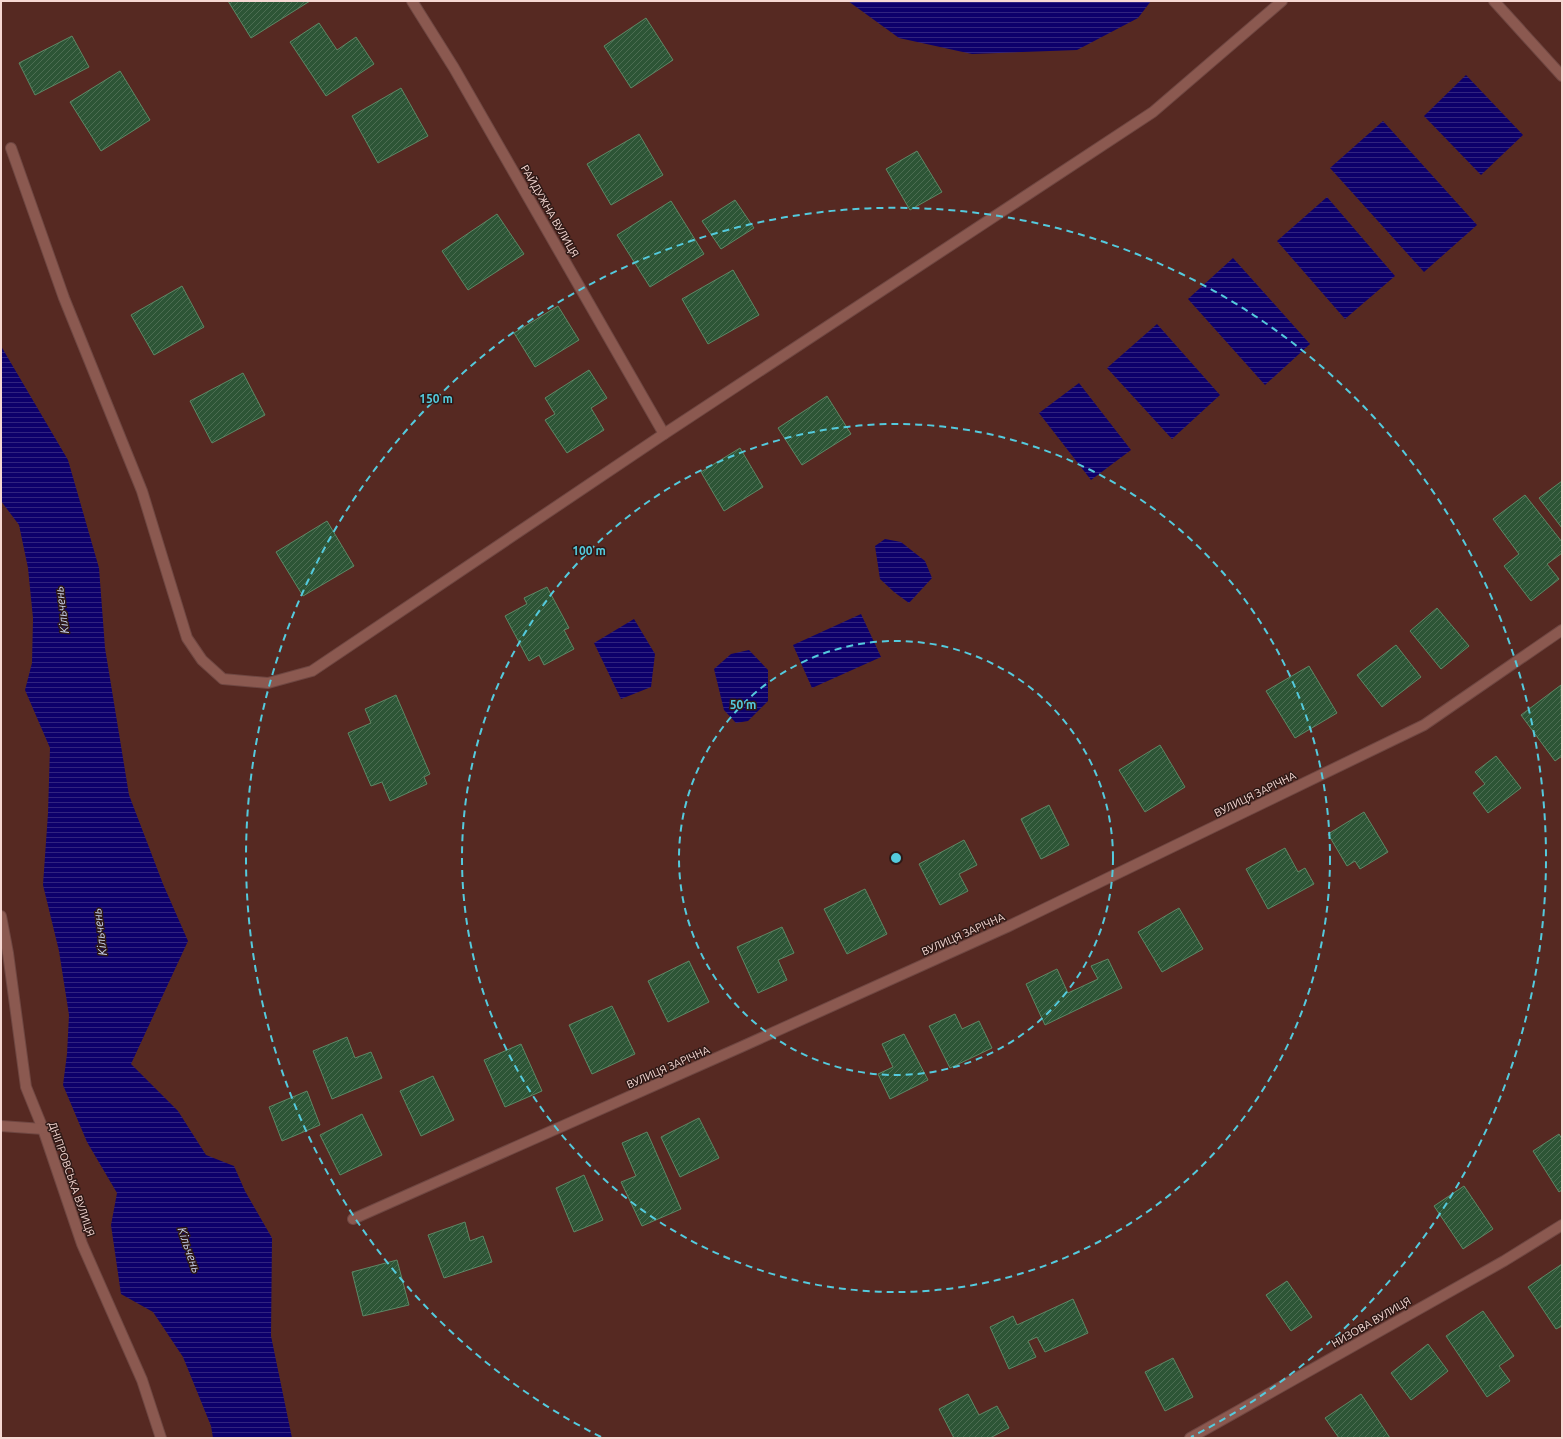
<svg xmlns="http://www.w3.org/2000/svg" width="1563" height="1439" viewBox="0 0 1563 1439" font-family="Ubuntu,sans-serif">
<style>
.water{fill:url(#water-rules)}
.building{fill:url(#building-hatch);stroke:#5e8866}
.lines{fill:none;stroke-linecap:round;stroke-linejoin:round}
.minor-casing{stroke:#6f4742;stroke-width:12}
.minor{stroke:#8b5950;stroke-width:10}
.ring{fill:none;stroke:#54cadd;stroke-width:2;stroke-dasharray:7 5}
.labels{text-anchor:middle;stroke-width:3;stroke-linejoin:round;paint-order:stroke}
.street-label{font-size:11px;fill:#f6d8d3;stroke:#2e1916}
.water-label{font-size:12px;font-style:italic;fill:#c9d3ed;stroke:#2e1916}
.centre{fill:#54cadd;stroke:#2e1916;stroke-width:2}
.ring-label{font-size:12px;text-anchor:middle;font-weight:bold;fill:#54cadd;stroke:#2e1916;stroke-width:3;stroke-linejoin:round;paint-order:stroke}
</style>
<defs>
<pattern id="water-rules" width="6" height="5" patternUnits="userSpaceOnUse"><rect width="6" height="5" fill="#0d006b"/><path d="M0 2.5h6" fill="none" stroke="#31247f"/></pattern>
<pattern id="building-hatch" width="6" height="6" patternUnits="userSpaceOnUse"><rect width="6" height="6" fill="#2d5536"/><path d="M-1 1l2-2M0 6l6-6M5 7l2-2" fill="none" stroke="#4c6d52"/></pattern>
</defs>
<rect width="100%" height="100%" fill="#562922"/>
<!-- water -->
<g class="water">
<path d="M848,1H1151L1138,18L1077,50L972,54L899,38Z"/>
<path d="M1466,75L1523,135L1481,175L1424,116Z"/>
<path d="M1383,121L1477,225L1424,272L1330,168Z"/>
<path d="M1327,197L1395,276L1345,319L1277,241Z"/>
<path d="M1233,258L1310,344L1265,385L1188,299Z"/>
<path d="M1157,324L1220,395L1172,439L1107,368Z"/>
<path d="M1,346L68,460L99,568L105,648L129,795L163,884L188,941L131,1064L178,1111L206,1155L234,1166L245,1191L272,1238L271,1336L292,1438H213L211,1426L183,1357L153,1312L121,1294L111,1225L117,1193L87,1142L63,1085L67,1054L69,1015L59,951L43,885L48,813L50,748L25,690L32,663L33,618L28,568L19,525L1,501Z"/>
<path d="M1079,383L1131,450L1091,480L1039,413Z"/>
<path d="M885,539L901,542L925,561L932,578L909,603L894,592L880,579L875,546Z"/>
<path d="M861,614L881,657L812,688L793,645Z"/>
<path d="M634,619L655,654L651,687L621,699L594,643Z"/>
<path d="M749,650L768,670V701L748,721L736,723L724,710L714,669L731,654Z"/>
</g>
<!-- building -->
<g class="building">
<path d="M228,1H310L251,38Z"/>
<path d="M646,18L673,60L631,88L604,46Z"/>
<path d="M319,23L337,50L356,37L374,64L326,96L290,42Z"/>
<path d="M72,36L89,67L35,95L19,63Z"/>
<path d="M120,71L150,120L101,151L70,102Z"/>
<path d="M401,88L428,136L378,163L352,116Z"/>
<path d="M639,134L663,175L611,205L587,164Z"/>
<path d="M917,151L942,192L910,210L886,169Z"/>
<path d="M735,200L754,228L721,249L702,221Z"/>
<path d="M671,201L704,254L650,287L617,235Z"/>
<path d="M497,214L524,254L468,290L442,251Z"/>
<path d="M733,270L759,315L708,344L682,299Z"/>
<path d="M182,286L204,327L154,355L131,315Z"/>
<path d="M558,306L579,340L535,367L514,333Z"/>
<path d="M589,370L607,398L591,408L604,430L567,453L545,420L555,414L545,398Z"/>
<path d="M243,373L265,415L212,443L190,401Z"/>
<path d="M827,396L851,434L802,465L778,428Z"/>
<path d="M740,448L763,487L724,511L701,472Z"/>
<path d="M1562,481V528L1539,498Z"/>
<path d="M1525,495L1562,542V553L1547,564L1559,579L1531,601L1504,566L1519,554L1493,519Z"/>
<path d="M327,521L354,566L303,596L276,552Z"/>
<path d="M547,587L569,628L564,630L574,649L544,665L539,655L529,661L505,616L527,604L524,598Z"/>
<path d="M1437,608L1469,646L1441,669L1410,631Z"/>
<path d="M1396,645L1421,677L1382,707L1357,675Z"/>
<path d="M1309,666L1337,713L1295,738L1266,691Z"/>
<path d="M1561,685L1562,756L1555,761L1521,715Z"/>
<path d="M396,695L430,774L424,777L427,784L390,801L382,782L371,786L348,733L371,723L365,709Z"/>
<path d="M1160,745L1185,787L1145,812L1119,770Z"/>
<path d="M1496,756L1521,788L1488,813L1473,793L1485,784L1475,772Z"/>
<path d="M1049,805L1069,845L1041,859L1021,819Z"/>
<path d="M1364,812L1388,852L1360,869L1355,861L1347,866L1328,834Z"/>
<path d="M964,840L977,865L959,874L968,891L940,905L919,864Z"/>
<path d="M1285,848L1298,872L1305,868L1314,884L1268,909L1246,869Z"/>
<path d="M865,889L887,934L847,954L824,909Z"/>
<path d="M1179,908L1203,949L1162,972L1138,932Z"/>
<path d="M782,927L794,953L778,960L787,980L758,993L737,947Z"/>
<path d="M1108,959L1122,988L1045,1025L1026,984L1057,969L1068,993L1098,979L1091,966Z"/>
<path d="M689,961L709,1002L668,1022L648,981Z"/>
<path d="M612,1006L635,1054L592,1074L569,1025Z"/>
<path d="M955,1014L962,1029L979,1021L992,1048L950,1068L929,1026Z"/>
<path d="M904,1034L928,1080L890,1099L878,1074L893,1067L882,1044Z"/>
<path d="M347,1037L355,1058L371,1052L382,1078L332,1099L313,1051Z"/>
<path d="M521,1044L542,1091L505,1107L484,1060Z"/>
<path d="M433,1076L454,1120L421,1136L400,1091Z"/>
<path d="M307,1091L320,1125L282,1141L269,1107Z"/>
<path d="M362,1114L382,1155L340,1175L320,1135Z"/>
<path d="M699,1118L719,1158L680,1177L661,1137Z"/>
<path d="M647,1132L681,1209L642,1226L621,1182L636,1176L622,1143Z"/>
<path d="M1559,1134L1562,1139V1190L1559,1192L1533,1151Z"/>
<path d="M584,1175L603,1220L574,1232L556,1188Z"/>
<path d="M1464,1186L1493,1229L1463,1249L1434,1206Z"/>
<path d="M465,1222L470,1241L483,1236L492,1262L444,1278L428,1235Z"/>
<path d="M397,1260L409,1305L363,1316L352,1272Z"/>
<path d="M1562,1264V1326L1556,1329L1528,1287Z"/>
<path d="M1287,1281L1312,1317L1291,1331L1266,1295Z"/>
<path d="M1073,1299L1088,1333L1045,1352L1037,1337L1028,1341L1036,1357L1009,1369L990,1327L1013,1316L1017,1325Z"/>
<path d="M1483,1311L1514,1356L1499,1366L1510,1381L1487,1397L1446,1336Z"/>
<path d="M1428,1344L1448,1371L1411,1400L1391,1373Z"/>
<path d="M1173,1358L1193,1397L1165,1411L1145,1372Z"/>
<path d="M968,1394L979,1415L997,1406L1009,1428L990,1438H954L939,1409Z"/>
<path d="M1361,1394L1390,1438H1339L1325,1418Z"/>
</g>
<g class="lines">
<!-- minor casing -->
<g class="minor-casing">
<g id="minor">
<path d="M412,1L454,68L664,434"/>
<path d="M1494,1L1562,76"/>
<path d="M11,148L64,298L142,491L187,638L202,660L223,679L268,683L312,671L664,434L1153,112L1282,1"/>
<path d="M1,916L8,953L26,1087L43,1129L82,1244L142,1380L161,1438"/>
<path d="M1,1126L43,1129"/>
<path d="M353,1219L741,1047L1007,927L1424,725L1562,630"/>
<path d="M1190,1438L1504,1261L1562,1225"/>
</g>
</g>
<!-- minor -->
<use href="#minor" class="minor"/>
</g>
<!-- distance rings -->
<g class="ring">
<circle cx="896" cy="858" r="217"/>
<circle cx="896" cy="858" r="434"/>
<path d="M601 1437A650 650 0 1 1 1191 1437"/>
</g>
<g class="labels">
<!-- street labels -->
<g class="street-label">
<text transform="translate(550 211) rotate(60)" y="4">РАЙДУЖНА ВУЛИЦЯ</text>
<text transform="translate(1255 794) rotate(-26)" y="4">ВУЛИЦЯ ЗАРІЧНА</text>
<text transform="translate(963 934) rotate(-24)" y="4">ВУЛИЦЯ ЗАРІЧНА</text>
<text transform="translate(668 1067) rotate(-24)" y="4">ВУЛИЦЯ ЗАРІЧНА</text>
<text transform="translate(72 1179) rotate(71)" y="4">ДНІПРОВСЬКА ВУЛИЦЯ</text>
<text transform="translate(1371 1322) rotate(-30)" y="4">НИЗОВА ВУЛИЦЯ</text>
</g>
<!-- water labels -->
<g class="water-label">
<text transform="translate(62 610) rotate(-97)" y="4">Кільчень</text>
<text transform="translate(100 932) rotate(-97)" y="4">Кільчень</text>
<text transform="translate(189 1250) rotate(71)" y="4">Кільчень</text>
</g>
</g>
<circle cx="896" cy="858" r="6" class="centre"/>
<g class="ring-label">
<text x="436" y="403">150 m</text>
<text x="589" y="555">100 m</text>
<text x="743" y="709">50 m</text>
</g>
<!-- border -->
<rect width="1563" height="1439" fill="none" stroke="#f6d8d3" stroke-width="4"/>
</svg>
